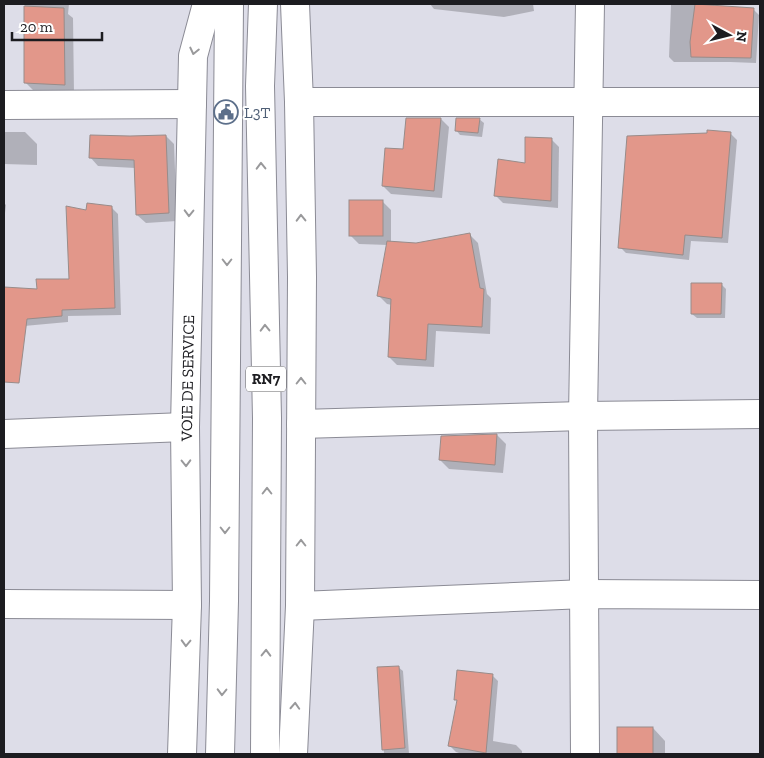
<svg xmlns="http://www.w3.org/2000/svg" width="764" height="758" viewBox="0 0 764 758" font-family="'Zilla Slab',serif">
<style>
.shadow{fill:#0003}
.building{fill:#e2978a;stroke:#988c8a}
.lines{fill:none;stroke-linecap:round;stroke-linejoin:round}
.minor-casing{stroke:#8b8b95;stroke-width:30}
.major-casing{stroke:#8b8b95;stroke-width:30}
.highway-casing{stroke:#8b8b95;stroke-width:30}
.minor{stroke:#fff;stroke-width:28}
.major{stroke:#fff;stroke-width:28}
.highway{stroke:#fff;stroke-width:28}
.oneway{stroke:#99999b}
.labels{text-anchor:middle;stroke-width:4;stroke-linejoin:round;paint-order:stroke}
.shield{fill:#fff;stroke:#606063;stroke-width:1}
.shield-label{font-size:15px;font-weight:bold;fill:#1c1c20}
.service-label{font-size:16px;fill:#4e5e75;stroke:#fff;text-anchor:start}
.street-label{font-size:16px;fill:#1c1c20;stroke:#fff}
</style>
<rect width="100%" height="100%" fill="#dddde8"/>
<!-- shadow -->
<g class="shadow">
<path d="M4,4H69L68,14L73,18L74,93L34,91L25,82V5Z"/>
<path d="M430,4H533L534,11L504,17L434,9Z"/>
<path d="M654,4H714V7L753,9L759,15L756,63L730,62H674L669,57L671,5Z"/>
<path d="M441,119L449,127L442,198L391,194L383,186L404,151Z"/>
<path d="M479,119L484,123L482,137L460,135L456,130Z"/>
<path d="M4,132H25L37,144V165L4,164Z"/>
<path d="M731,134L737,140L728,243L691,241L689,260L626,253L620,247Z"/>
<path d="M166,136L174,144L177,221L146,223L137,215L135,168L98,166L90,157Z"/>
<path d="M551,139L559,147L558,208L503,203L495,195Z"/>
<path d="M382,201L391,210V242L416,244L470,235L478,243L487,294L491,298L490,334L436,331L434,367L397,365L389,357L392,305L387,304L379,296L388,245L359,244L350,235Z"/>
<path d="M4,203L6,205L4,221Z"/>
<path d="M111,207L118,214L121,315L68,316V322L24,326L38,290L70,281L87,211Z"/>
<path d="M721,284L726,289L725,318H697L692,314Z"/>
<path d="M497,435L506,444L503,473L449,469L440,460Z"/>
<path d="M398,667L403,671L409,754H384L378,668Z"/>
<path d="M492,675L498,681L493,741L516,745L522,751V754H462L456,752L450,746L458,701L455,699Z"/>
<path d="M618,728H653L665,741V754H618Z"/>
</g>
<!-- building -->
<g class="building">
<path d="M695,4L754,8L751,58L691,57L690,42Z"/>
<path d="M24,6L64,8L65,85L24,83Z"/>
<path d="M406,118H441L434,191L382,186L385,148L403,149Z"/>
<path d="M456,118H480L478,133L455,131Z"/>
<path d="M707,130L731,132L722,238L685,235L683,255L618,248L627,136L707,133Z"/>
<path d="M90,135L130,136L166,135L169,213L136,215L134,160L89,158Z"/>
<path d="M525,137L552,138L551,201L494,196L498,159L525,163Z"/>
<rect x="349" y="200" width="34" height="36"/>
<path d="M87,203L112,206L115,308L62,310V316L27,319L19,383L4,382V287L37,289L36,279H69L66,206L86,210Z"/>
<path d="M470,233L480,288L484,289L482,327L428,324L426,360L388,357L391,299L377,296L387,241L416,243Z"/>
<path d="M691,283H722L721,314H691Z"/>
<path d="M497,434L495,465L439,460L441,436Z"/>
<path d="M399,666L405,748L382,750L377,667Z"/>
<path d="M457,670L493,674L486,753L448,746L457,700H454Z"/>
<rect x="617" y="727" width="36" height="27"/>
</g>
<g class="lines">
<!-- minor casing -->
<g class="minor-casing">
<g id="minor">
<path d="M299,102H760"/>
<path d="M4,105L192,104"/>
<path d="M301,424L583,416L760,414"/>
<path d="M4,434L185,427"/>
<path d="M4,604L187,605"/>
<path d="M300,606L585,594L760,595"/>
<path d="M585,754L583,416L590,4"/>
</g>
</g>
<!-- major casing -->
<g class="major-casing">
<g id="major">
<path d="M182,754L187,605L185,427L193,56L207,4"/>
<path d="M293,754L300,606L302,277L299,102L295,4"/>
</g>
</g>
<!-- highway casing -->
<g class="highway-casing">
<g id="highway">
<path d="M263,4L260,86L267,418L265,754"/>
<path d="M220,754L224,601L229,4"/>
</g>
</g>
<!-- minor -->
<use href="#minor" class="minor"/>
<!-- major -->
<use href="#major" class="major"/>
<!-- highway -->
<use href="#highway" class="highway"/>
</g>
<!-- one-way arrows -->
<defs><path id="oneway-chevron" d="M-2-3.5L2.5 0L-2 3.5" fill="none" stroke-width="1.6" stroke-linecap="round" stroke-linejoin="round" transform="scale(1.25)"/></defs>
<g class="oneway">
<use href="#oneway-chevron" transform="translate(194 51) rotate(103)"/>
<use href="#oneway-chevron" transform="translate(261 166) rotate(-91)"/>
<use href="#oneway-chevron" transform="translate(189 213) rotate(91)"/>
<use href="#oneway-chevron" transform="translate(301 218) rotate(-91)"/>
<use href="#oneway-chevron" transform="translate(227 262) rotate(90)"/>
<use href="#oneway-chevron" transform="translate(265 328) rotate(-91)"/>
<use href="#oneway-chevron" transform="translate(301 381) rotate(-90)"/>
<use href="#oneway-chevron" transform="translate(186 463) rotate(89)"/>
<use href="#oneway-chevron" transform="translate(267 491) rotate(-90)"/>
<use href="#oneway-chevron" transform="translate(225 530) rotate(90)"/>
<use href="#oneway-chevron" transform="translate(301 543) rotate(-90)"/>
<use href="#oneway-chevron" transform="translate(186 643) rotate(92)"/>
<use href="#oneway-chevron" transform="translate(266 653) rotate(-89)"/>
<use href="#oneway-chevron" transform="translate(222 692) rotate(91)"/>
<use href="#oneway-chevron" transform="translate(295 706) rotate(-87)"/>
</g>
<!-- icons -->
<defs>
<g id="civic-ring" transform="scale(1.25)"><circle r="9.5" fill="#fff" stroke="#5c6f8a" stroke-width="1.5"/><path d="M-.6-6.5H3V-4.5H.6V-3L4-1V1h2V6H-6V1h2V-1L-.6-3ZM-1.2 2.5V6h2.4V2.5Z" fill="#5c6f8a"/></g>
</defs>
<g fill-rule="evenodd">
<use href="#civic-ring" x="226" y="112"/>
</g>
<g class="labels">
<!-- shield labels -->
<rect class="shield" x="246" y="366.5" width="40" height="25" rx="4"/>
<g class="shield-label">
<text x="266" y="384">RN7</text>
</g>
<!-- service labels -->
<g class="service-label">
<text x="244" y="118">L3T</text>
</g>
<!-- street labels -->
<g class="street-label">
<text transform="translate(187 378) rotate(-89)" y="6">VOIE DE SERVICE</text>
</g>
</g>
<!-- border -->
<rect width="764" height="758" fill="none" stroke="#1c1c20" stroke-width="10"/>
<!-- north arrow -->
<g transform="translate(729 35) rotate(97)" stroke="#ffffff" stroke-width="4" paint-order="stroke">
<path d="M0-4L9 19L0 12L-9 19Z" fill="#1c1c20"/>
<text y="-8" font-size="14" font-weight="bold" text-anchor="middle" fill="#1c1c20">N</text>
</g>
<!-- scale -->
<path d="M12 32v8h90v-8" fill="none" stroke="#1c1c20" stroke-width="2.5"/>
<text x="20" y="32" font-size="15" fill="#1c1c20" stroke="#ffffff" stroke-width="4" paint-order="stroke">20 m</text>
</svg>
